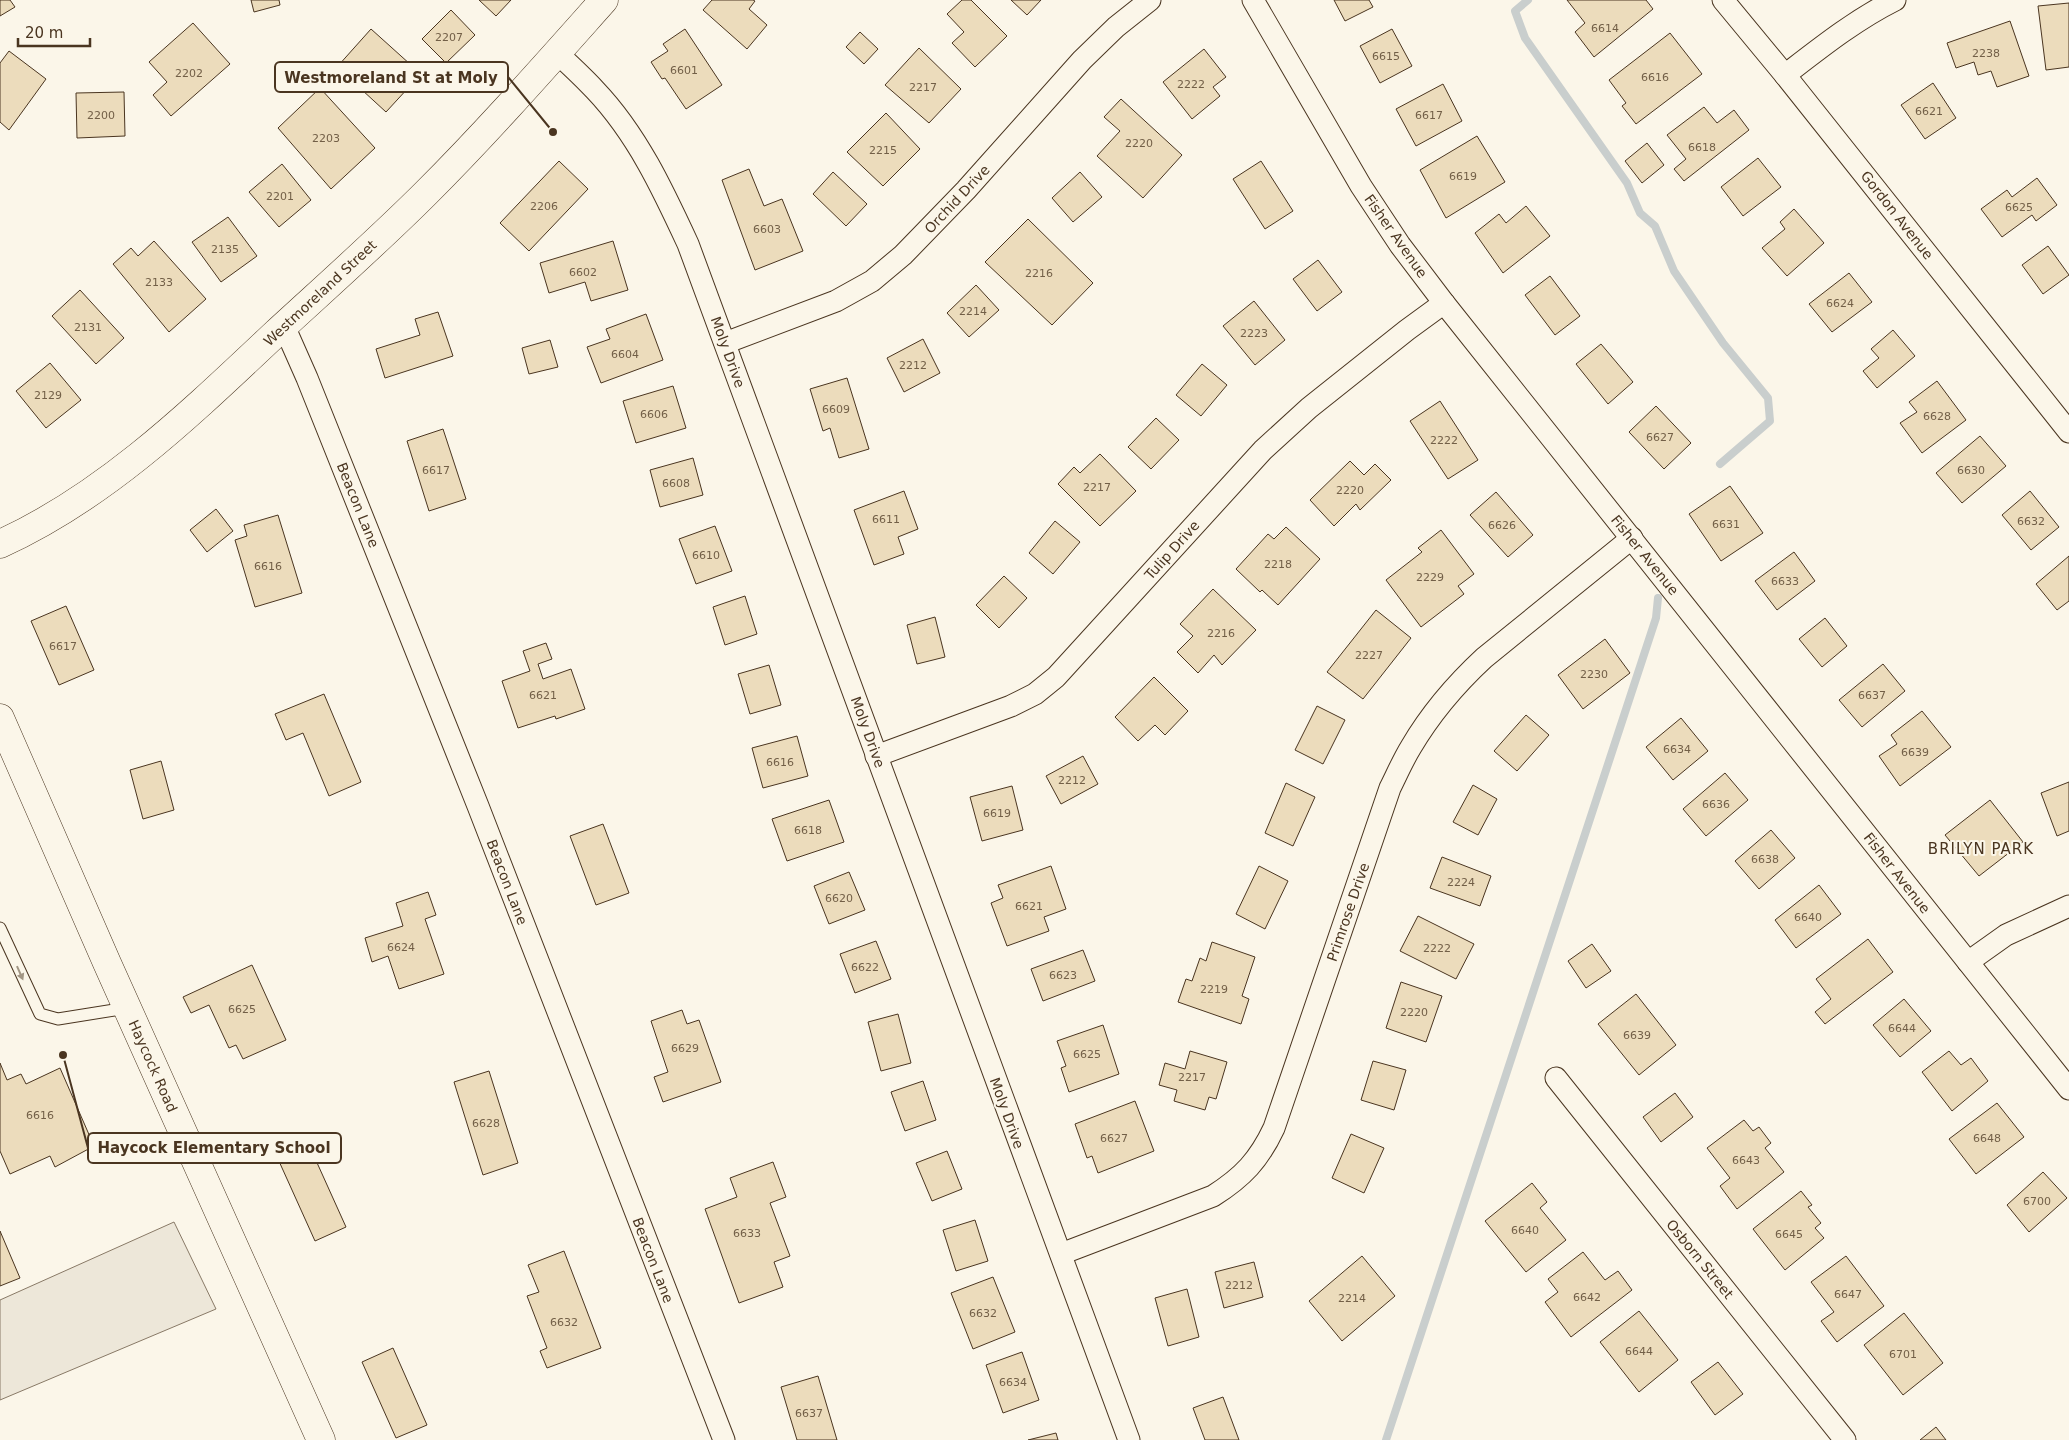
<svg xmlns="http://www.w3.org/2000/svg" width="2069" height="1440" viewBox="0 0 2069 1440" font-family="'DejaVu Sans',sans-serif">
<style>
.parking{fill:#ede7d9;stroke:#887966}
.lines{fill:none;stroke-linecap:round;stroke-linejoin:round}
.stream{stroke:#c9cecd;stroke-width:8}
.building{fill:#ecdcbc;stroke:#4a3520}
.service-casing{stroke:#4a3520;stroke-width:13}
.minor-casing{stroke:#4a3520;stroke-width:23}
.secondary-casing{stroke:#4a3520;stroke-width:29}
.service{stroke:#fbf6e9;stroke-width:11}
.minor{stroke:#fbf6e9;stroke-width:21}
.secondary{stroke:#fbf6e9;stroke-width:28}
.oneway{fill:#a29684}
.labels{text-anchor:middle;stroke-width:4;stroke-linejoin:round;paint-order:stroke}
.number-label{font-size:11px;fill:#725f47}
.street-label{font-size:14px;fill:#4a3520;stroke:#fbf6e9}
.neighbourhood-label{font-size:15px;letter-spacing:1px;fill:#4a3520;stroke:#fbf6e9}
.leader{fill:none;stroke:#4a3520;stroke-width:2}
.callout-dot{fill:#4a3520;stroke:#fbf6e9;stroke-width:2}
.callout{fill:#fbf6e9;stroke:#4a3520;stroke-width:2}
.callout-label{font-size:15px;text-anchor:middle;font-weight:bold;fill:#4a3520}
</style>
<rect width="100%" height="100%" fill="#fbf6e9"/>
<!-- parking -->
<path class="parking" d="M174,1222L216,1309L0,1400V1300Z"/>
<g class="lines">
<!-- stream -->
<g class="stream">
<path d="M1528,0L1515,11L1525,38L1627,183L1640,213L1655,226L1674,271L1723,343L1768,398L1770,421L1720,464"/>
<path d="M1386,1440L1656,618L1658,598"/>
</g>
</g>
<!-- building -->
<g class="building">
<path d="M0,0H10L15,7L0,16Z"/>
<path d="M251,0H279L280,5L254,12Z"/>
<path d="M479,0H511L496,16Z"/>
<path d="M712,0H753L755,1L749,9L767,25L747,49L703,10Z"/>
<path d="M962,0H971L1007,36L975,67L952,43L964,32L947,14Z"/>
<path d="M1011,0H1041L1027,15Z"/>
<path d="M1334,0H1369L1373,7L1345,21Z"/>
<path d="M1567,0H1646L1653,9L1594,57L1575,32L1585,23Z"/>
<path d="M2069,3V67L2046,70L2038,6Z"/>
<path d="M451,10L475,35L446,63L422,39Z"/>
<path d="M2010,21L2029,76L1997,87L1991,71L1978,75L1974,62L1956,68L1947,43Z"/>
<path d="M193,23L230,64L171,116L153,95L167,82L149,62Z"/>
<path d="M371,29L421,74L386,112L337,67Z"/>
<path d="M685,29L722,85L686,109L665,78L662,79L651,62L668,51L663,44Z"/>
<path d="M1392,29L1412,66L1380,83L1360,46Z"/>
<path d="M860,32L878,49L864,64L846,47Z"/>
<path d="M1670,33L1702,74L1636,124L1622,106L1626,103L1609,80Z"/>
<path d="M919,48L961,89L929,123L885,85Z"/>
<path d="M1204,49L1226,77L1213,87L1220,96L1192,119L1163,82Z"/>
<path d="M9,51L46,79L9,130L0,122V63Z"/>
<path d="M1933,83L1956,118L1925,139L1901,105Z"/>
<path d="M1443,84L1462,121L1416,146L1396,109Z"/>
<path d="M320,88L375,148L331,189L278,128Z"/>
<path d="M124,92L125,136L77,138L76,93Z"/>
<path d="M1121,99L1182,155L1143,198L1097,156L1120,131L1104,117Z"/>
<path d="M1704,107L1717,123L1734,110L1749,130L1684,181L1674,169L1686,159L1667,135Z"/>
<path d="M886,113L920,149L883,186L847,152Z"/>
<path d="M1477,136L1505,182L1446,218L1420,170Z"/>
<path d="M1647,143L1664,165L1642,183L1625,161Z"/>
<path d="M1758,158L1781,187L1743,216L1721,187Z"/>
<path d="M559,161L588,189L529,251L500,223Z"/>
<path d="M1261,161L1293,211L1265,229L1233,179Z"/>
<path d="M282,164L311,200L279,227L249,192Z"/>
<path d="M749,169L764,206L782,199L803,251L755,270L722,180Z"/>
<path d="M833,172L867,204L846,226L813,194Z"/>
<path d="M1080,172L1102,197L1073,222L1052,198Z"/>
<path d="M2037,178L2057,205L2036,221L2032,215L2002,237L1981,209L2007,190L2012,197Z"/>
<path d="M1526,206L1550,236L1503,273L1475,233L1499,214L1506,223Z"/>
<path d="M1794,209L1824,243L1787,276L1762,248L1785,229L1780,222Z"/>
<path d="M228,217L257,256L221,282L192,242Z"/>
<path d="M1028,219L1093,283L1052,325L985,262Z"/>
<path d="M154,241L206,299L169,332L113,264L131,248L138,256Z"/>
<path d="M613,241L628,290L591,301L585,282L549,293L540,263Z"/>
<path d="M2048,246L2069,275L2043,294L2022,265Z"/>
<path d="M1318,260L1342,292L1317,311L1293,279Z"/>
<path d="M1849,273L1872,302L1832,332L1809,304Z"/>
<path d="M1550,276L1580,316L1555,335L1525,295Z"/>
<path d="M976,285L999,310L969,337L947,313Z"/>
<path d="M80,290L124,338L96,364L52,316Z"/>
<path d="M1254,301L1285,340L1255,365L1223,326Z"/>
<path d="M438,312L453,356L385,378L376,349L420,335L415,319Z"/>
<path d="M646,314L663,360L601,383L587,347L610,339L606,329Z"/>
<path d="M1893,330L1915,356L1877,388L1863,371L1879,358L1871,349Z"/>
<path d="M923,339L940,373L904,392L887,358Z"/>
<path d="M550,340L558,367L529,374L522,348Z"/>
<path d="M1601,344L1633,382L1608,404L1576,364Z"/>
<path d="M50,363L81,400L46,428L16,391Z"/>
<path d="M1202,364L1227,385L1201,416L1176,395Z"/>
<path d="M847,378L869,449L839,458L830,428L823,431L810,389Z"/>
<path d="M1937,381L1966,420L1922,453L1900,423L1917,412L1909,402Z"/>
<path d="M673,386L686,428L636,443L623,401Z"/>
<path d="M1440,401L1478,460L1448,479L1410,421Z"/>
<path d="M1656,406L1691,443L1664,469L1629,432Z"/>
<path d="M1156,418L1179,440L1151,469L1128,447Z"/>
<path d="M443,429L466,499L429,511L407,441Z"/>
<path d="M1980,436L2006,466L1962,503L1936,473Z"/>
<path d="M1100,454L1136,491L1100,526L1058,484L1074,467L1080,473Z"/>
<path d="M693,458L703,495L660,507L650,470Z"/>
<path d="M1350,461L1364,475L1375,464L1391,480L1360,510L1356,504L1334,526L1310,500Z"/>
<path d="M1730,486L1763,533L1721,561L1689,514Z"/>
<path d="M904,491L918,529L898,537L904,554L874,565L854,510Z"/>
<path d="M2030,491L2059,527L2031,550L2002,515Z"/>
<path d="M1496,492L1533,535L1508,557L1470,515Z"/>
<path d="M216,509L233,531L207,552L190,530Z"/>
<path d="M278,515L302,593L255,607L235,540L247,536L244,525Z"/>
<path d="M1055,521L1080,542L1053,574L1029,553Z"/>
<path d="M715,526L732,571L696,584L679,539Z"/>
<path d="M1286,527L1320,559L1278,605L1262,590L1260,592L1236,569L1268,534L1274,539Z"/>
<path d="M1441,530L1474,574L1458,586L1464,594L1421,627L1386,580L1422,552L1418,548Z"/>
<path d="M1794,552L1815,581L1777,610L1755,581Z"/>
<path d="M2069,556V601L2057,610L2036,584Z"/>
<path d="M1004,576L1027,598L999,628L976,605Z"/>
<path d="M1213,589L1256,630L1222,665L1214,655L1198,673L1177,652L1193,636L1180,624Z"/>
<path d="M745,596L757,634L725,645L713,607Z"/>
<path d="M66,606L94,670L59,685L31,621Z"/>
<path d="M1376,610L1411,638L1363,699L1327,672Z"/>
<path d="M935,617L945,657L917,664L907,625Z"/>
<path d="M1825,618L1847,646L1822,667L1799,639Z"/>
<path d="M1605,639L1630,673L1583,709L1558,675Z"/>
<path d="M546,643L552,659L538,664L543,679L571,669L585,709L556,719L555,716L518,728L502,681L530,671L523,651Z"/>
<path d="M1883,664L1905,691L1862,727L1839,700Z"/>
<path d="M769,665L781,705L750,714L738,674Z"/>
<path d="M1154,677L1188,711L1165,735L1155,725L1138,741L1115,717Z"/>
<path d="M324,694L361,782L329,796L303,733L286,740L275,714Z"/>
<path d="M1317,706L1345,720L1323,764L1295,750Z"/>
<path d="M1922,711L1951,747L1900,786L1879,756L1897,744L1891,735Z"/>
<path d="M1526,715L1549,735L1517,771L1494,751Z"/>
<path d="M1681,718L1708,751L1673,780L1646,747Z"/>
<path d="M797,736L808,776L763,788L752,748Z"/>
<path d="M1083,756L1098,784L1061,804L1046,776Z"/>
<path d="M161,761L174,810L143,819L130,770Z"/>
<path d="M1725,773L1748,800L1706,836L1683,809Z"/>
<path d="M2069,782V831L2057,836L2041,793Z"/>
<path d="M1286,783L1315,797L1293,846L1265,833Z"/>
<path d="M1473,785L1497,799L1478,835L1453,822Z"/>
<path d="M1012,786L1023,830L982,841L970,797Z"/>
<path d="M829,800L844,842L787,861L772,819Z"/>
<path d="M1990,800L2023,842L1979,876L1945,835Z"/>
<path d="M603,824L629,893L596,905L570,836Z"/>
<path d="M1771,830L1795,858L1759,889L1735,861Z"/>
<path d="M1442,857L1491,876L1480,906L1430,888Z"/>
<path d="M1051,866L1066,909L1044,917L1049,931L1007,946L991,903L1003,898L998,885Z"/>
<path d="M1259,866L1288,881L1265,929L1236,914Z"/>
<path d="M849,872L865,910L829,924L814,886Z"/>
<path d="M1819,885L1841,914L1796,948L1775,920Z"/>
<path d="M428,892L436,915L425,919L444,974L399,989L388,956L372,962L365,938L403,926L396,903Z"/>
<path d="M1418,916L1474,944L1456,979L1400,951Z"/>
<path d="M1868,939L1893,972L1825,1024L1815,1012L1831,999L1816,979Z"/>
<path d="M876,941L891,979L855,993L840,954Z"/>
<path d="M1212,942L1255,957L1242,996L1249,999L1241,1024L1178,1002L1186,979L1192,981L1200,958L1206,961Z"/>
<path d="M1592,944L1611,971L1586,988L1568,961Z"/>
<path d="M1083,950L1095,981L1043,1001L1031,969Z"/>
<path d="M252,965L286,1040L243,1059L236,1045L229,1048L209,1005L191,1013L183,997Z"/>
<path d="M1401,982L1442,996L1426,1042L1386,1028Z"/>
<path d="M1636,994L1676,1045L1639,1075L1598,1024Z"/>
<path d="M1904,999L1931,1031L1900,1057L1873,1025Z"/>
<path d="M682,1010L687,1024L699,1020L721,1082L663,1102L654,1077L668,1072L651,1021Z"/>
<path d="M898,1014L911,1063L881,1071L868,1022Z"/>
<path d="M1103,1025L1119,1074L1069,1092L1061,1068L1066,1066L1057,1041Z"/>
<path d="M1190,1051L1227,1062L1216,1099L1209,1097L1205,1110L1174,1101L1177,1090L1159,1085L1165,1063L1185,1069Z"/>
<path d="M1949,1051L1961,1065L1971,1058L1988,1081L1952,1111L1922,1072Z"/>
<path d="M1373,1061L1406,1070L1394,1110L1361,1100Z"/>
<path d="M0,1063L7,1080L21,1074L26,1084L60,1068L94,1146L55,1167L50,1156L10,1174L0,1151Z"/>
<path d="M489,1071L518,1163L483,1175L454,1082Z"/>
<path d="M923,1081L936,1120L905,1131L891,1092Z"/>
<path d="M1675,1093L1693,1117L1661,1142L1643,1117Z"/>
<path d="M1135,1101L1154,1151L1098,1173L1092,1156L1087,1158L1075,1124Z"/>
<path d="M1997,1103L2024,1137L1976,1174L1949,1139Z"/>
<path d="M1744,1120L1753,1131L1759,1127L1771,1143L1765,1148L1784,1172L1737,1209L1720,1186L1730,1178L1707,1148Z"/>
<path d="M1351,1134L1384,1148L1364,1193L1332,1178Z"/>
<path d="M309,1145L346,1227L315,1241L278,1159Z"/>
<path d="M947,1151L962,1189L932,1201L916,1163Z"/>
<path d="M773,1162L786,1197L770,1203L790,1256L774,1262L783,1287L739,1303L705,1209L737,1197L730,1178Z"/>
<path d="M2043,1172L2067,1198L2029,1232L2007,1205Z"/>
<path d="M1532,1183L1547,1202L1540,1208L1566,1240L1526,1272L1485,1221Z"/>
<path d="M1801,1191L1812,1205L1808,1207L1821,1223L1815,1228L1824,1238L1785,1270L1753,1229Z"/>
<path d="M975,1220L988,1261L956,1271L943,1230Z"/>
<path d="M0,1231L20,1278L0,1286Z"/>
<path d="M564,1251L601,1348L547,1368L540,1351L547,1348L527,1296L539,1292L528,1265Z"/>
<path d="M1583,1252L1605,1280L1618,1271L1632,1290L1571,1337L1545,1302L1558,1292L1548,1279Z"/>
<path d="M1362,1256L1395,1296L1342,1341L1309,1301Z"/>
<path d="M1846,1256L1884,1306L1837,1342L1821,1321L1834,1312L1811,1282Z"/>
<path d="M1254,1262L1263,1297L1224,1308L1215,1272Z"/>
<path d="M993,1277L1015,1332L973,1349L951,1293Z"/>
<path d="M1187,1289L1199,1337L1168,1346L1155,1298Z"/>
<path d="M1639,1311L1678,1360L1639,1392L1600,1342Z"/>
<path d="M1904,1313L1943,1363L1903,1395L1864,1345Z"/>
<path d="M393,1348L427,1425L396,1438L362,1362Z"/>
<path d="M1022,1352L1039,1400L1003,1413L986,1365Z"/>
<path d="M1718,1362L1743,1394L1715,1415L1691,1382Z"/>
<path d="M818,1376L837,1440H797L781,1387Z"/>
<path d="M1223,1397L1239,1440H1205L1193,1408Z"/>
<path d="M1936,1427L1946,1440H1920Z"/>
<path d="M1056,1433L1058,1440H1028Z"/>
</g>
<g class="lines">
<!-- service casing -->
<g class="service-casing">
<path id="service" d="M0,928L40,1014L58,1019L127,1008"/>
</g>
<!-- minor casing -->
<g class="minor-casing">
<g id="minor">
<path d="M1253,0L1361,186L1400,245L1444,303L2069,1089"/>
<path d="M1723,0L1785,75L2069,432"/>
<path d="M557,53C570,65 583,77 595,90C637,134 663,190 688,244L1129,1440"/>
<path d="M1785,75C1820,48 1855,20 1895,0"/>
<path d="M284,326L307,378L478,806L724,1440"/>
<path d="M725,343L836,301L872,281L903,255L966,190L1082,60L1116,27L1150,0"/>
<path d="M876,756L1011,706L1035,694L1056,677L1263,450L1309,408L1407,330L1444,303"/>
<path d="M1968,962L2006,935L2069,906"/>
<path d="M1556,1078L1845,1440"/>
<path d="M1061,1254L1213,1196C1243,1177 1259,1160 1274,1128L1390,788C1397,774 1403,760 1411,747C1431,713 1456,684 1484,658L1632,538"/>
</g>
</g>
<!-- secondary casing -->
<g class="secondary-casing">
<g id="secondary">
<path d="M0,544C106,496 192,412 276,333C326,287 378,241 426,193C488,131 546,65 604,0"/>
<path d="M0,718L107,963L321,1440"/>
</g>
</g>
<!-- service -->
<use href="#service" class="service"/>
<!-- minor -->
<use href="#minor" class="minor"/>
<!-- secondary -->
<use href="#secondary" class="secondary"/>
</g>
<!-- one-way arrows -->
<defs><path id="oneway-solid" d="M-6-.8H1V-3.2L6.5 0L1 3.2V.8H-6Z" transform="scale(1.25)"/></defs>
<use class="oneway" href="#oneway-solid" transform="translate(20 973) rotate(66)"/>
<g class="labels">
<!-- number labels -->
<g class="number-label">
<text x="1605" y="32">6614</text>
<text x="449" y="41">2207</text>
<text x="1986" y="57">2238</text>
<text x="1386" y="60">6615</text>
<text x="684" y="74">6601</text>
<text x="189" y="77">2202</text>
<text x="1655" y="81">6616</text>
<text x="1191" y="88">2222</text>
<text x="923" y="91">2217</text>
<text x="1929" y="115">6621</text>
<text x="101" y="119">2200</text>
<text x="1429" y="119">6617</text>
<text x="326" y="142">2203</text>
<text x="1139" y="147">2220</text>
<text x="1702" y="151">6618</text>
<text x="883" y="154">2215</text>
<text x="1463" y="180">6619</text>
<text x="280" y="200">2201</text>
<text x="544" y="210">2206</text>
<text x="2019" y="211">6625</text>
<text x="767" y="233">6603</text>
<text x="225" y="253">2135</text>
<text x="583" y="276">6602</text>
<text x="1039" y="277">2216</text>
<text x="159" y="286">2133</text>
<text x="1840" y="307">6624</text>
<text x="973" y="315">2214</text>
<text x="88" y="331">2131</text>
<text x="1254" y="337">2223</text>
<text x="625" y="358">6604</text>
<text x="913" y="369">2212</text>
<text x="48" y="399">2129</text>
<text x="836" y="413">6609</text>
<text x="654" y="418">6606</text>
<text x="1937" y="420">6628</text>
<text x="1660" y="441">6627</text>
<text x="1444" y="444">2222</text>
<text x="436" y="474">6617</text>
<text x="1971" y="474">6630</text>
<text x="676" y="487">6608</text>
<text x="1097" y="491">2217</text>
<text x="1350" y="494">2220</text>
<text x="886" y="523">6611</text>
<text x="2031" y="525">6632</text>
<text x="1726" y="528">6631</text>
<text x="1502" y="529">6626</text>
<text x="706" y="559">6610</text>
<text x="1278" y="568">2218</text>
<text x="268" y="570">6616</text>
<text x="1430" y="581">2229</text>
<text x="1785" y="585">6633</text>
<text x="1221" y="637">2216</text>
<text x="63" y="650">6617</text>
<text x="1369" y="659">2227</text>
<text x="1594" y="678">2230</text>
<text x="543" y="699">6621</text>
<text x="1872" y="699">6637</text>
<text x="1677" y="753">6634</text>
<text x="1915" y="756">6639</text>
<text x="780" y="766">6616</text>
<text x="1072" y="784">2212</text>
<text x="1716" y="808">6636</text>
<text x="997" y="817">6619</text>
<text x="808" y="834">6618</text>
<text x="1765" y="863">6638</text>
<text x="1461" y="886">2224</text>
<text x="839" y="902">6620</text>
<text x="1029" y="910">6621</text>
<text x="1808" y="921">6640</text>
<text x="401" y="951">6624</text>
<text x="1437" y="952">2222</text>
<text x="865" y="971">6622</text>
<text x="1063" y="979">6623</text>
<text x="1214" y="993">2219</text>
<text x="242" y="1013">6625</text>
<text x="1414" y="1016">2220</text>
<text x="1902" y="1032">6644</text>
<text x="1637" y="1039">6639</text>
<text x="685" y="1052">6629</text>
<text x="1087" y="1058">6625</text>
<text x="1192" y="1081">2217</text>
<text x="40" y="1119">6616</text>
<text x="486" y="1127">6628</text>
<text x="1114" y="1142">6627</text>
<text x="1987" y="1142">6648</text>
<text x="1746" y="1164">6643</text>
<text x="2037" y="1205">6700</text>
<text x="1525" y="1234">6640</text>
<text x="747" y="1237">6633</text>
<text x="1789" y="1238">6645</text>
<text x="1239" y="1289">2212</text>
<text x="1848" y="1298">6647</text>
<text x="1587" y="1301">6642</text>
<text x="1352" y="1302">2214</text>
<text x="983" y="1317">6632</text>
<text x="564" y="1326">6632</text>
<text x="1639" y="1355">6644</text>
<text x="1903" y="1358">6701</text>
<text x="1013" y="1386">6634</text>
<text x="809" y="1417">6637</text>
</g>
<!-- street labels -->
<g class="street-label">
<text transform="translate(957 199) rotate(-47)" y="5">Orchid Drive</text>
<text transform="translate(1897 215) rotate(52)" y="5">Gordon Avenue</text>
<text transform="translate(1396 236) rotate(55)" y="5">Fisher Avenue</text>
<text transform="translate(320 293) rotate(-43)" y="5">Westmoreland Street</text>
<text transform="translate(728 352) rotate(70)" y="5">Moly Drive</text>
<text transform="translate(358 505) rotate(68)" y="5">Beacon Lane</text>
<text transform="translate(1172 550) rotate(-48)" y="5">Tulip Drive</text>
<text transform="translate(1645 555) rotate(51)" y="5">Fisher Avenue</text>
<text transform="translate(868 732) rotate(70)" y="5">Moly Drive</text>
<text transform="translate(1897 873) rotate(52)" y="5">Fisher Avenue</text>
<text transform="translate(507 882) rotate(69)" y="5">Beacon Lane</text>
<text transform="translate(1348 912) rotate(-71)" y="5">Primrose Drive</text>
<text transform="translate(153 1066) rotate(66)" y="5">Haycock Road</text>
<text transform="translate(1007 1113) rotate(70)" y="5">Moly Drive</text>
<text transform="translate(1700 1259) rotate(51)" y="5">Osborn Street</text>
<text transform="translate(653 1260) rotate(69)" y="5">Beacon Lane</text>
</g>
<!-- neighbourhood labels -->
<g class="neighbourhood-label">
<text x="1981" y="854">BRILYN PARK</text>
</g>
</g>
<!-- callouts -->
<path class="leader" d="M553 132L508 77M63 1055L88 1148"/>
<g class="callout-dot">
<circle cx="553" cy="132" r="5"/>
<circle cx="63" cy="1055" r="5"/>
</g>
<g class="callout">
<rect x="275" y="62" width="233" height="30" rx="5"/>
<rect x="88" y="1133" width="253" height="30" rx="5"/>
</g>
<g class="callout-label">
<text x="391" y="83">Westmoreland St at Moly</text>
<text x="214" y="1153">Haycock Elementary School</text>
</g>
<!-- scale -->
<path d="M18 38v8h72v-8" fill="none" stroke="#4a3520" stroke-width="2.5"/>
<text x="25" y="38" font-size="15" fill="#4a3520" stroke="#fbf6e9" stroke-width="4" paint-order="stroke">20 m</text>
</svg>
